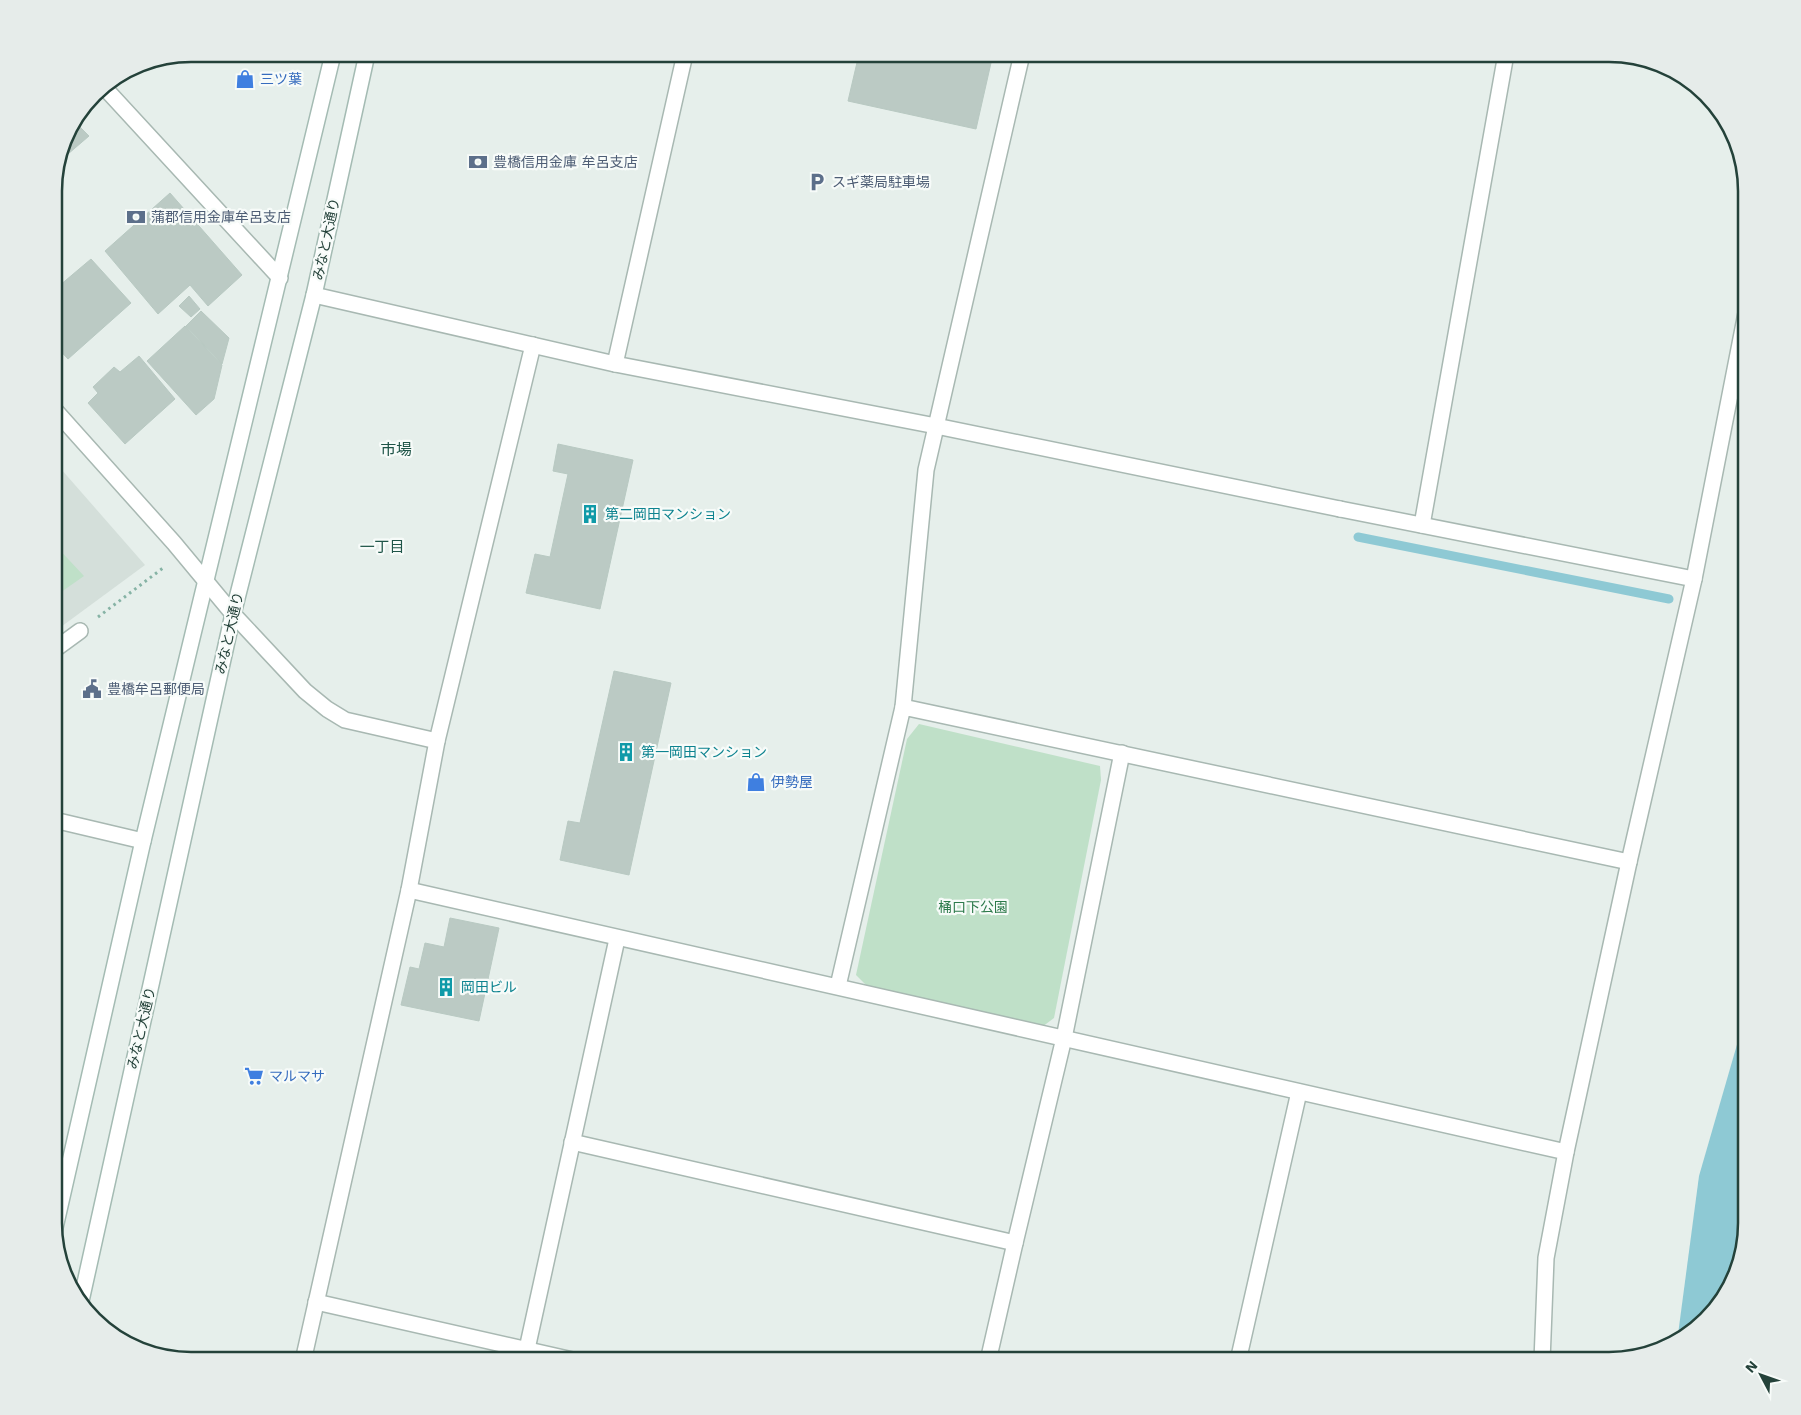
<svg xmlns="http://www.w3.org/2000/svg" width="1801" height="1415" viewBox="0 0 1801 1415" font-family="'Work Sans','Noto Sans JP',sans-serif">
<style>
.built{fill:#d4dfda}
.green{fill:#bfe0c8}
.water{fill:#8ec9d4}
.lines{fill:none;stroke-linecap:round;stroke-linejoin:round}
.stream{stroke:#8ec9d4;stroke-width:9}
.building{fill:#bbcac4;stroke:#b8c9c2}
.minor-casing{stroke:#a8b8b2;stroke-width:18}
.tertiary-casing{stroke:#a8b8b2;stroke-width:18}
.secondary-casing{stroke:#a4bbb3;stroke-width:18}
.path{stroke:#86b3a5;stroke-width:3;stroke-dasharray:2.5 4;stroke-linecap:butt}
.minor{stroke:#fff;stroke-width:15}
.tertiary{stroke:#fff;stroke-width:15}
.secondary{stroke:#fff;stroke-width:15}
.labels{text-anchor:middle;stroke-width:4.5;stroke-linejoin:round;paint-order:stroke}
.shop-label{font-size:14px;fill:#366cbe;stroke:#f7fbf9;text-anchor:start}
.service-label{font-size:14px;fill:#4e5e75;stroke:#f7fbf9;text-anchor:start}
.street-label{font-size:14px;fill:#24423a;stroke:#f7fbf9}
.culture-label{font-size:14px;fill:#0d838f;stroke:#f7fbf9;text-anchor:start}
.park-label{font-size:14px;fill:#2d7a4b;stroke:#f7fbf9}
.neighbourhood-label{font-size:15px;fill:#1f5548;stroke:#f7fbf9}
.quarter-label{font-size:16px;fill:#1f5548;stroke:#f7fbf9}
.rim{fill:none;stroke:#24423a;stroke-width:2.5}
</style>
<rect width="100%" height="100%" fill="#e6efeb"/>
<!-- built -->
<path class="built" d="M54,461L145,565L54,632Z"/>
<!-- green -->
<g class="green">
<path d="M54,544L84,576L54,597Z"/>
<path d="M919,724L1100,766L1101,780L1054,1018L1042,1027L867,986L856,975L907,739Z"/>
</g>
<!-- water -->
<path class="water" d="M1747,1010V1224L1740,1268L1713,1314L1677,1342L1699,1176Z"/>
<g class="lines">
<!-- stream -->
<path class="stream" d="M1358,537L1669,599"/>
</g>
<!-- building -->
<g class="building">
<path d="M859,54H993L976,129L848,101Z"/>
<path d="M75,122L89,136L61,160L68,131Z"/>
<path d="M170,193L242,275L208,306L190,285L158,314L105,251Z"/>
<path d="M91,259L131,303L68,359L54,344V281L59,286Z"/>
<path d="M189,296L200,309L191,317L179,306Z"/>
<path d="M201,311L229,338L222,364L186,326Z"/>
<path d="M185,326L222,365L214,399L196,415L147,361Z"/>
<path d="M139,356L175,399L125,444L88,403L98,393L93,387L114,367L120,372Z"/>
<path d="M558,444L633,460L600,609L526,593L535,554L550,557L568,474L553,471Z"/>
<path d="M614,671L671,683L629,875L560,860L568,821L580,823Z"/>
<path d="M450,918L499,928L479,1021L401,1005L410,967L419,969L425,943L444,947Z"/>
</g>
<g class="lines">
<!-- minor casing -->
<g class="minor-casing">
<g id="minor">
<path d="M103,86L280,278"/>
<path d="M1340,509L1694,579"/>
<path d="M1422,525L1506,54"/>
<path d="M54,650L80,631"/>
<path d="M54,820L143,841"/>
<path d="M409,890L1566,1152L1546,1258L1542,1361"/>
<path d="M838,986L903,707L1629,862"/>
<path d="M572,1142L1015,1243"/>
<path d="M1566,1152L1629,862L1694,579L1747,308"/>
<path d="M316,1302L577,1361"/>
<path d="M527,1349L617,939"/>
<path d="M303,1361L409,890L437,741L533,345"/>
<path d="M988,1361L1015,1243L1064,1038L1122,753"/>
<path d="M1238,1361L1299,1092"/>
</g>
</g>
<!-- tertiary casing -->
<g class="tertiary-casing">
<g id="tertiary">
<path d="M314,295L615,364L936,426L1340,509"/>
<path d="M615,364L685,54"/>
<path d="M54,409L174,543L233,614L305,691L327,709L345,720L437,741"/>
<path d="M903,707L926,470L1022,54"/>
</g>
</g>
<!-- secondary casing -->
<g class="secondary-casing">
<g id="secondary">
<path d="M54,1232L143,841L333,54"/>
<path d="M81,1301L233,614L314,295L367,54"/>
</g>
</g>
<!-- path -->
<path class="path" d="M98,617L163,568"/>
<!-- minor -->
<use href="#minor" class="minor"/>
<!-- tertiary -->
<use href="#tertiary" class="tertiary"/>
<!-- secondary -->
<use href="#secondary" class="secondary"/>
</g>
<!-- icons -->
<defs>
<g id="shop-bare" transform="scale(1.5)"><path d="M-5-2.5h2.3a2.7 3.5 0 0 1 5.4 0H5L5.5 6h-11ZM-1.5-2.5h3a1.5 2.3 0 0 0-3 0Z" fill="#3f7fe0" stroke="#f7fbf9" stroke-width="2.5" paint-order="stroke"/></g>
<g id="bank-bare" transform="scale(1.5)"><path d="M-6-4H6V4H-6ZM0-2.3a2.3 2.3 0 1 0 0 4.6a2.3 2.3 0 1 0 0-4.6Z" fill="#5c6f8a" stroke="#f7fbf9" stroke-width="2.5" paint-order="stroke"/></g>
<g id="parking-bare" transform="scale(1.5)"><path d="M-3.5-5.5H1a3.5 3.5 0 0 1 0 7H-1V5.5H-3.5ZM-1-3.4V-.6H.8a1.4 1.4 0 0 0 0-2.8Z" fill="#5c6f8a" stroke="#f7fbf9" stroke-width="2.5" paint-order="stroke"/></g>
<g id="building-bare" transform="scale(1.5)"><path d="M-4-6H4V6H1V3H-1V6H-4ZM-2.5-4.3h1.7v1.8h-1.7ZM.8-4.3h1.7v1.8H.8ZM-2.5-1h1.7V.8h-1.7ZM.8-1h1.7V.8H.8Z" fill="#0f9aa8" stroke="#f7fbf9" stroke-width="2.5" paint-order="stroke"/></g>
<g id="civic-bare" transform="scale(1.5)"><path d="M-.6-6.5H3V-4.5H.6V-3L4-1V1h2V6H-6V1h2V-1L-.6-3ZM-1.2 2.5V6h2.4V2.5Z" fill="#5c6f8a" stroke="#f7fbf9" stroke-width="2.5" paint-order="stroke"/></g>
<g id="supermarket-bare" transform="scale(1.5)"><path d="M-6-5.5h2.5l.6 2H6L4.5 2H-2.5L-4.4-4H-6ZM-1.5 3.2a1.3 1.3 0 1 0 .1 0ZM3 3.2a1.3 1.3 0 1 0 .1 0Z" fill="#3f7fe0" stroke="#f7fbf9" stroke-width="2.5" paint-order="stroke"/></g>
</defs>
<g fill-rule="evenodd">
<use href="#shop-bare" x="245" y="79"/>
<use href="#bank-bare" x="478" y="162"/>
<use href="#parking-bare" x="817" y="182"/>
<use href="#bank-bare" x="136" y="217"/>
<use href="#building-bare" x="590" y="514"/>
<use href="#civic-bare" x="92" y="689"/>
<use href="#building-bare" x="626" y="752"/>
<use href="#shop-bare" x="756" y="782"/>
<use href="#building-bare" x="446" y="987"/>
<use href="#supermarket-bare" x="254" y="1076"/>
</g>
<g class="labels">
<!-- shop labels -->
<g class="shop-label">
<text x="260" y="84">三ツ葉</text>
<text x="771" y="787">伊勢屋</text>
<text x="269" y="1081">マルマサ</text>
</g>
<!-- service labels -->
<g class="service-label">
<text x="493" y="167">豊橋信用金庫 牟呂支店</text>
<text x="832" y="187">スギ薬局駐車場</text>
<text x="151" y="222">蒲郡信用金庫牟呂支店</text>
<text x="107" y="694">豊橋牟呂郵便局</text>
</g>
<!-- street labels -->
<g class="street-label">
<text transform="translate(326 239) rotate(-78)" y="5">みなと大通り</text>
<text transform="translate(229 633) rotate(-77)" y="5">みなと大通り</text>
<text transform="translate(141 1028) rotate(-77)" y="5">みなと大通り</text>
</g>
<!-- culture labels -->
<g class="culture-label">
<text x="605" y="519">第二岡田マンション</text>
<text x="641" y="757">第一岡田マンション</text>
<text x="461" y="992">岡田ビル</text>
</g>
<!-- park labels -->
<g class="park-label">
<text x="973" y="912">桶口下公園</text>
</g>
<!-- neighbourhood labels -->
<g class="neighbourhood-label">
<text x="382" y="552">一丁目</text>
</g>
<!-- quarter labels -->
<g class="quarter-label">
<text x="396" y="455">市場</text>
</g>
</g>
<!-- crop -->
<path d="M0 0H1801V1415H0ZM191 62H1609A129 129 0 0 1 1738 191V1223A129 129 0 0 1 1609 1352H191A129 129 0 0 1 62 1223V191A129 129 0 0 1 191 62Z" fill="#e6ecea" fill-rule="evenodd"/>
<path class="rim" d="M191 62H1609A129 129 0 0 1 1738 191V1223A129 129 0 0 1 1609 1352H191A129 129 0 0 1 62 1223V191A129 129 0 0 1 191 62Z"/>
<!-- north arrow -->
<g transform="translate(1761 1375) rotate(311)" stroke="#f7fbf9" stroke-width="4" paint-order="stroke">
<path d="M0-4L9 19L0 12L-9 19Z" fill="#24423a"/>
<text y="-8" font-size="14" font-weight="bold" text-anchor="middle" fill="#24423a">N</text>
</g>
</svg>
